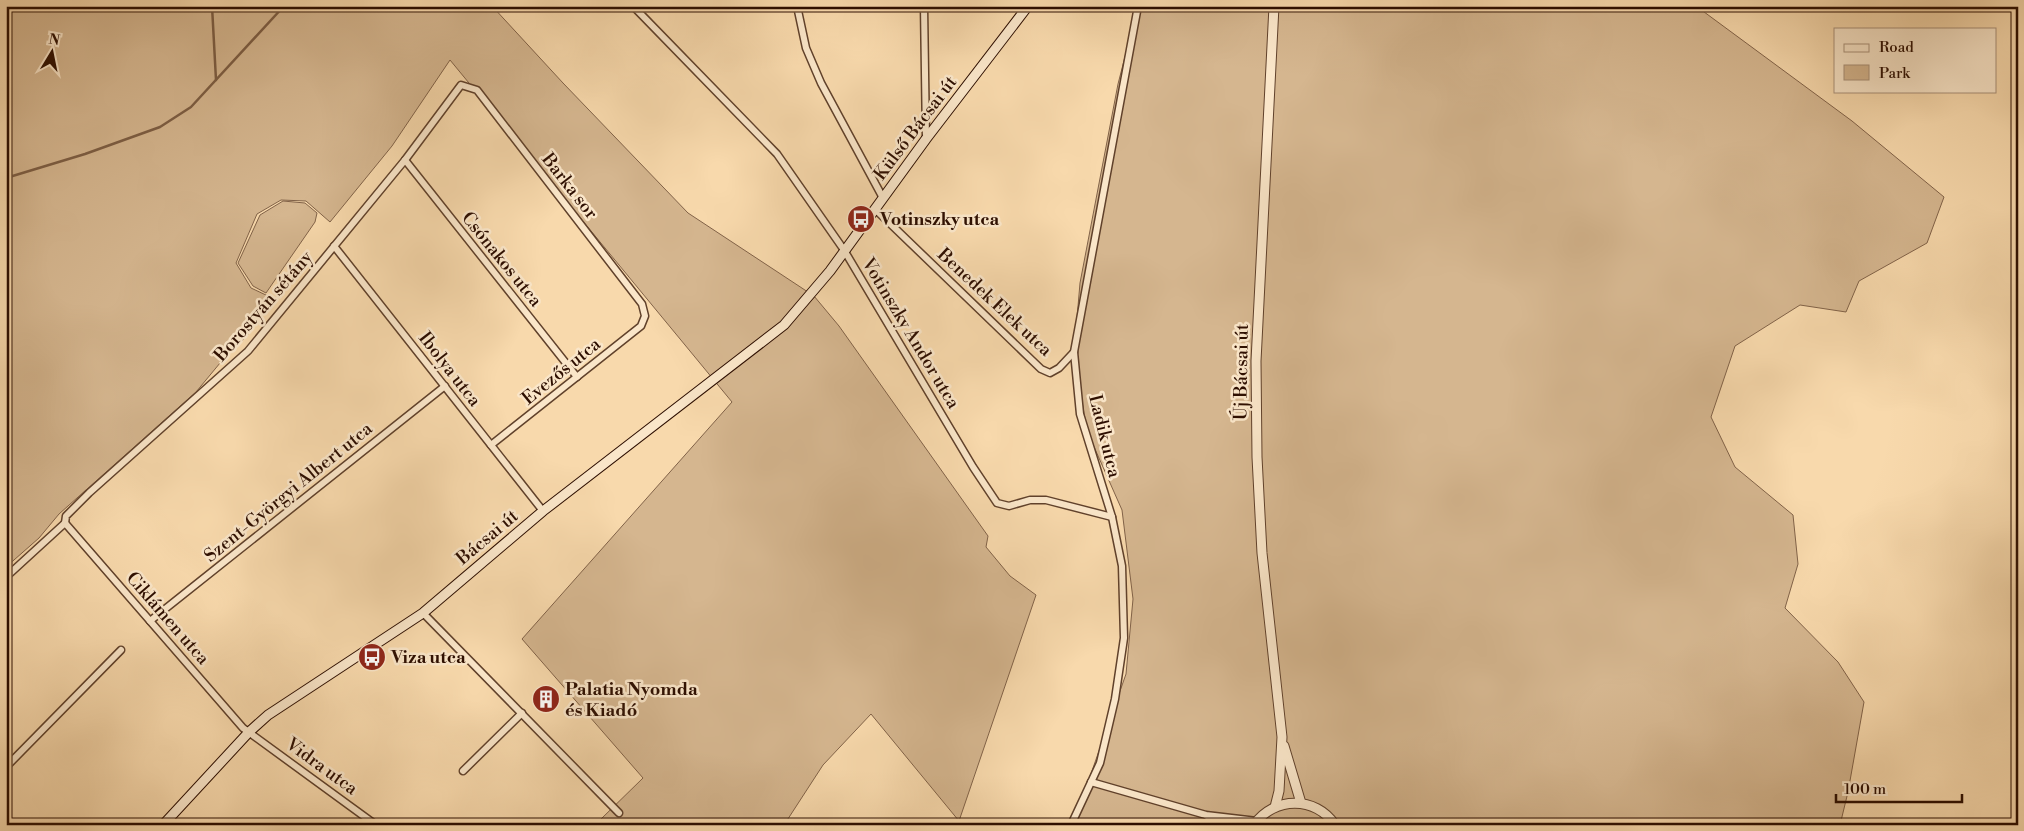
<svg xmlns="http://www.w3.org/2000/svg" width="2024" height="831" viewBox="0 0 2024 831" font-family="'Libre Bodoni',serif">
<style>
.green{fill:#d5b68f;stroke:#816248}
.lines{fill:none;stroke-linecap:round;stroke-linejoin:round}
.stream{stroke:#7d5e44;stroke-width:2.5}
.minor-casing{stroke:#60412b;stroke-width:9}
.tertiary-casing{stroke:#60412b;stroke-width:11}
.secondary-casing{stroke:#2d0e00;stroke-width:11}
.minor{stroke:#fae6c9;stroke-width:6}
.tertiary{stroke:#fae6c9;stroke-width:9}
.secondary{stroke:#fae6c9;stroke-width:9}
.labels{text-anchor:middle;stroke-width:5;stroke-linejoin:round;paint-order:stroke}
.street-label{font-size:18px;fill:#2d0e00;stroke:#fae6c9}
.poi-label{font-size:18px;font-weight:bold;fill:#2d0e00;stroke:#fae6c9;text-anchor:start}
</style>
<rect width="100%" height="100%" fill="#f8d9ac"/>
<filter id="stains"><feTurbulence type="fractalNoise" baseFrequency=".004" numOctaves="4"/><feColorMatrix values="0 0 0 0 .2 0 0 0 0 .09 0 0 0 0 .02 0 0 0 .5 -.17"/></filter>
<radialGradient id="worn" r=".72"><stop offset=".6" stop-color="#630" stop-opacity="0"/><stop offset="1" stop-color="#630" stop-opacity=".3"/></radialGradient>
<!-- green -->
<g class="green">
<path d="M6,6H492L563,83L688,213L814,296L839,326L988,536L986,547L1010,576L1036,595L959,821L871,714L823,765L784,825H609L601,819L643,778L522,639L732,402L450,60L392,146L330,222L306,201L281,200L257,214L236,263L251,288L268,296L247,336L225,357L196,392L59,514L39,538L6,567Z"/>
<path d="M1138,6H1696L1852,121L1944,197L1927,243L1859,281L1846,312L1800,305L1735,346L1711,417L1735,467L1793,515L1798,564L1785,608L1838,662L1864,702L1848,792L1840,825H1073L1126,674L1133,599L1122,510L1087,431L1074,353L1080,283L1118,84Z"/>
<path d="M283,201L305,203L317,213L315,222L266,293L253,286L238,263L260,215Z"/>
</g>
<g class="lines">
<!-- stream -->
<g class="stream">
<path d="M212,6L216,80"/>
<path d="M6,178L85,154L160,127L191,107L284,6"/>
</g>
<!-- minor casing -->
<g class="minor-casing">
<g id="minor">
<path d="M633,6L777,154L844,250L973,467L997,503L1009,506L1030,500H1046L1112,517"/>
<path d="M797,6L806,48L821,83L883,198"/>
<path d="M924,6L926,139"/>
<path d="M405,160L577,377"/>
<path d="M875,209L1041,369L1050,373L1059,368L1074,352"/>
<path d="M334,246L543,511"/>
<path d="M65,523L66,516L89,493L248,351L405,160L461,85L477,90L642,304L645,316L641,326L491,445"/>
<path d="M65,523L243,728L376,825"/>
<path d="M6,577L65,523"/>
<path d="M423,613L619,813"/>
<path d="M150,621L445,386"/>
<path d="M6,767L121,650"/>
<path d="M463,771L522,713"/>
<path d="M1091,782L1206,815L1257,821"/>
<path d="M1207,816L1218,825"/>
<path d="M1071,825L1100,763L1115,699L1124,638L1122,566L1112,517L1080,414L1074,352L1138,6"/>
</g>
</g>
<!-- tertiary casing -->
<g class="tertiary-casing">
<g id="tertiary">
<path d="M1274,6L1256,361L1257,457L1262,553L1282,737L1279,791L1275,807"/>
<path d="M1284,746L1301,803"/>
<path d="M1254,825C1274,796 1316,796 1335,825"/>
</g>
</g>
<!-- secondary casing -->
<g class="secondary-casing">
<path id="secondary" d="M163,825L249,732L268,715L423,613L543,511L784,325L830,271L926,139L1028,6"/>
</g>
<!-- minor -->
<use href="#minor" class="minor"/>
<!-- tertiary -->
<use href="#tertiary" class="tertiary"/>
<!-- secondary -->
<use href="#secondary" class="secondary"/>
</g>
<!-- icons -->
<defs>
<g id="bus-disc" transform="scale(1.4375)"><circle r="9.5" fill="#8f2418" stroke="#fae6c9"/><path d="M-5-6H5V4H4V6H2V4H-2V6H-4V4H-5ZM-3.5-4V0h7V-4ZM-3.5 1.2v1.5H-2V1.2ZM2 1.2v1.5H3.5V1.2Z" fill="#fff"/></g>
<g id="building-disc" transform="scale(1.4375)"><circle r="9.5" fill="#8f2418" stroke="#fae6c9"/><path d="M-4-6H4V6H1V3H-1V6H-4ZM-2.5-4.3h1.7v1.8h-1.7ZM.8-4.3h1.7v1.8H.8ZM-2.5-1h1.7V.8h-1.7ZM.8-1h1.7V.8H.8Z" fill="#fff"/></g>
</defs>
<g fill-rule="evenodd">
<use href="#bus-disc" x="861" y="219"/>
<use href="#bus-disc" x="372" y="657"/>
<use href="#building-disc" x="546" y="699"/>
</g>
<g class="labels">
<!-- street labels -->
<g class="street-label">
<text transform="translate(915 128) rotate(-53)" y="6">Külső Bácsai út</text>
<text transform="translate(570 186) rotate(52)" y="6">Barka sor</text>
<text transform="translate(502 259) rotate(51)" y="6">Csónakos utca</text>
<text transform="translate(995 302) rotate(43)" y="6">Benedek Elek utca</text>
<text transform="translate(263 306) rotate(-49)" y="6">Borostyán sétány</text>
<text transform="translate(911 333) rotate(59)" y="6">Votinszky Andor utca</text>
<text transform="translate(450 369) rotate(52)" y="6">Ibolya utca</text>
<text transform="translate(561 371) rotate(-39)" y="6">Evezős utca</text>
<text transform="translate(1241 372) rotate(-89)" y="6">Új Bácsai út</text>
<text transform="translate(1105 436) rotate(76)" y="6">Ladik utca</text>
<text transform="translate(288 492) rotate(-39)" y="6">Szent-Györgyi Albert utca</text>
<text transform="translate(487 537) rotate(-40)" y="6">Bácsai út</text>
<text transform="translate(168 618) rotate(49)" y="6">Ciklámen utca</text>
<text transform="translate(322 766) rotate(36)" y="6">Vidra utca</text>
</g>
<!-- poi labels -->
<g class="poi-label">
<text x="880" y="225">Votinszky utca</text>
<text x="391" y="663">Viza utca</text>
<text x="565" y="695">Palatia Nyomda<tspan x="565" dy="21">és Kiadó</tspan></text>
</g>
</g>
<!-- margin -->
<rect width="2024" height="831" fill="none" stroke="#f8d9ac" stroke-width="25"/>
<rect x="8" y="8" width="2009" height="816" fill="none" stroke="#2d0e00" stroke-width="2.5"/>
<rect x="12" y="12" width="1999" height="806" fill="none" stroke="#2d0e00"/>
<!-- legend -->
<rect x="1834" y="28" width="162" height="65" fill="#fae6c9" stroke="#a89079"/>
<rect x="1844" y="44" width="25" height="8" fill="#fae6c9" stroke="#a89079"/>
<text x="1879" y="52" font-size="15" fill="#2d0e00">Road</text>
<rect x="1844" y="65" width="25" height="15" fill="#d5b68f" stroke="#a89079"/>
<text x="1879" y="78" font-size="15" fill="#2d0e00">Park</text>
<!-- north arrow -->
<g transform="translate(52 52) rotate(10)" stroke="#fae6c9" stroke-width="4" paint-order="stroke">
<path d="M0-4L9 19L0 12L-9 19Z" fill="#2d0e00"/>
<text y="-8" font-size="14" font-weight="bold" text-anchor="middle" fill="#2d0e00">N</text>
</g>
<!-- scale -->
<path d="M1836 794v8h126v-8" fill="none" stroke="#2d0e00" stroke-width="2.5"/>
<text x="1844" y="794" font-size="15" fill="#2d0e00" stroke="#fae6c9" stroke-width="4" paint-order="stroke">100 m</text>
<rect width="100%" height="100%" filter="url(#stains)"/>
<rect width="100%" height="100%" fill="url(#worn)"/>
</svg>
